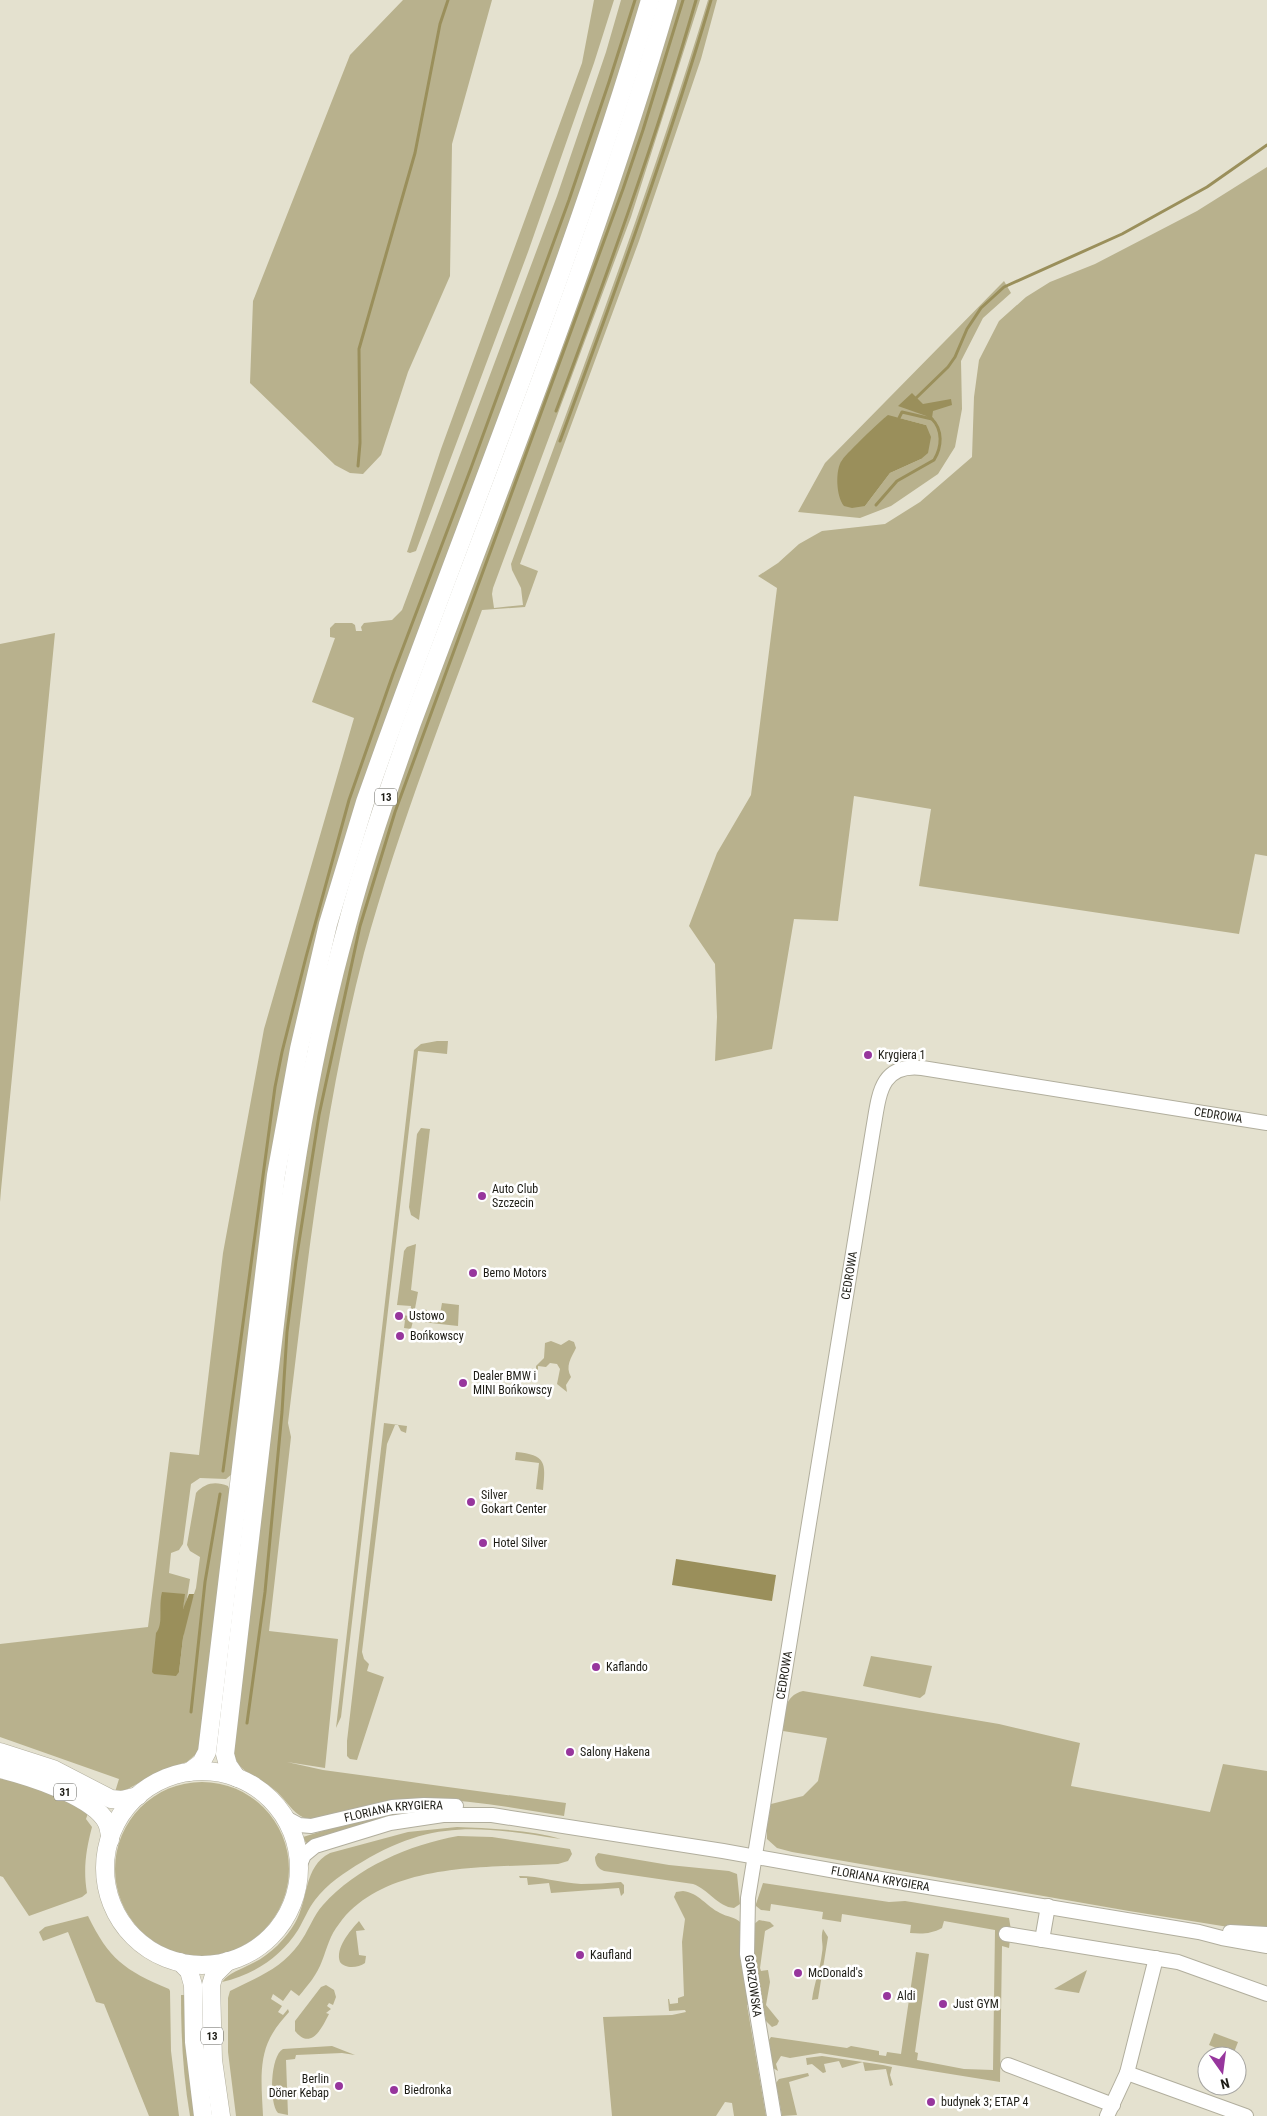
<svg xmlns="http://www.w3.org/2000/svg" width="1267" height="2116" viewBox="0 0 1267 2116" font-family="'Roboto Condensed',sans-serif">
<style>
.green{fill:#b8b18d;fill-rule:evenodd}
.water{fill:#9a8f5b}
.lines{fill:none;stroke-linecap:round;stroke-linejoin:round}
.stream{stroke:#9a8f5b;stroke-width:3}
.minor-casing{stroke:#b1ae9d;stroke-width:16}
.major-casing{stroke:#b1ae9d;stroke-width:19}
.minor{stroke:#fff;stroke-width:14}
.major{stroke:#fff;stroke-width:18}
.poi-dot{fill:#97369d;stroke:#fff;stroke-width:2}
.labels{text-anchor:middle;stroke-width:5;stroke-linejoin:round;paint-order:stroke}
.shield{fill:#fff;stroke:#61605b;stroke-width:1}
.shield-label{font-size:11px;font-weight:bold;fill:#1d1c15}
.poi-label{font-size:12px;fill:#1d1c15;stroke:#fff;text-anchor:start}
.street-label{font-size:12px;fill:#1d1c15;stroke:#fff}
</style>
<rect width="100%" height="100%" fill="#e4e1cf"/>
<!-- green -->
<g class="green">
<path d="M403,0H492L452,144L450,276L408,372L381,455L363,474L350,473L335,465L250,383L253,301L350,55Z"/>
<path d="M594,0H614L594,63L528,252L416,551L410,553L407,552L441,449L582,63Z"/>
<path d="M621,0H643L585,181L332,886L232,1474L226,1479L200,1478L191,1484L183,1544L179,1550L171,1553L169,1573L190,1579L186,1605L182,1610L184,1600L161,1618L160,1629L179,1672L183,1638L187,1614L196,1588L200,1557L190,1551L187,1545L196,1493C205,1483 215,1481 228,1486L230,1491L200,1746L196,1754L187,1762L162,1770L126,1790L115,1792L119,1779L0,1737V1644L148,1627L170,1452L199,1455L223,1253L264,1029L354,718L312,702L335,638L330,637V628L335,623H352L355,625L356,631H362L361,627L364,623L392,620L402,610L557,196L606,52Z"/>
<path d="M677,0H700L631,217L493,588L492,594L494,608L523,605L521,588L512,570L511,564C580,376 650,192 708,0H717L701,59L639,241L520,564L538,571L525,607L482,610C440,723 396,836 364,953C324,1107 307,1266 288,1423L291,1437L269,1631L338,1639L325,1768L287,1762L323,1770L566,1803L564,1816C507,1807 451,1795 393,1801C372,1803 323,1823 308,1819C295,1816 289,1804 280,1795C268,1782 254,1779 243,1769C237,1764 234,1756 233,1749L285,1297L307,1134L341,971L385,819L644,107Z"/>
<path d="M1267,167V856L1255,854L1239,934L919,886L931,809L854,796L838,921L794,919L772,1049L715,1061L717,1017L715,964L689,926L717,853L751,795L777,588L758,576L778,563L799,544L822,531L885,524L920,502L972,457L974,397L979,360L999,321L1026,297L1050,282L1095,264L1197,211Z"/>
<path d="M1004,281L1011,293L983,318L961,361L962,409L955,447L938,474L891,506L860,518L798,512L825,463ZM886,417L899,418L926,425L921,459L890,473L865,506L840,466L842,460Z"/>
<path d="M55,633L1,1190L0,1202V644Z"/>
<path d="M437,1041H448L447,1054L418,1051L341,1717L336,1728L414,1050L421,1044Z"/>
<path d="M421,1128L430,1129L419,1220L411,1215L409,1207L417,1134Z"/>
<path d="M416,1244L411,1290L418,1292L414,1314L425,1315V1312L421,1311V1309L427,1310V1313L440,1314L442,1303L459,1305L458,1326L413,1321L411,1329L404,1328L405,1320L396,1319V1315L400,1318V1315L410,1316L411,1306L397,1305L404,1251L407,1247Z"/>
<path d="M569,1340L574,1342L576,1348C571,1358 565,1366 571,1377L566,1385L567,1392L557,1384L560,1369L557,1364L550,1363L546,1367L538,1366V1370H536V1366L544,1358L545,1343L551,1341L561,1345Z"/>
<path d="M384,1423L407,1426L406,1433L401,1431L398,1425H395L387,1444L362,1652L364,1659L369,1664L367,1671L384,1677L357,1760L350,1759L347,1756V1741Z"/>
<path d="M516,1452C546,1455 546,1462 543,1490L536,1489L539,1463L515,1460Z"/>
<path d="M871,1656L932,1666L925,1694L920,1698L863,1686Z"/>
<path d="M803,1691L999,1724L1080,1743L1071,1786L1210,1812L1223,1764L1267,1771V1930L1241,1929L1129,1911L792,1852L777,1848L767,1839V1827L771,1804L803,1796L818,1781L827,1738L783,1731C785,1714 783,1696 803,1691Z"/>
<path d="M0,1777L56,1794L88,1813L86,1819L92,1827C86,1850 83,1869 87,1893L82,1897L29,1916L3,1877L0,1876Z"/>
<circle cx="202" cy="1869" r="87"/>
<path d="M420,1811L306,1843L303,1837L355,1821L401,1812Z"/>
<path d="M457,1827C485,1828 534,1830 561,1839C483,1827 434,1818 362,1862C345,1872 327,1884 315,1900C308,1909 304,1920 298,1930C281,1957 253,1975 222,1982C230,1972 240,1970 251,1964C269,1956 285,1940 295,1923C309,1899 303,1867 330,1853L408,1832Z"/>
<path d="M458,1836L492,1837L570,1849L572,1854L568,1861L558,1864C489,1868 385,1861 339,1924C330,1935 327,1948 322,1961C317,1975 308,1985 299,1996L291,1990L283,2001L273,1994L271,1999L282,2006L278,2012L283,2015L288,2009L289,2012C282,2020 275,2028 270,2038C258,2061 262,2091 263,2116H236L228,2052V1998L230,1991C256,1978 281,1969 299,1944C308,1932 313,1916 323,1905C357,1867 409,1845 458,1836Z"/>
<path d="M598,1853L669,1865L729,1871L737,1874L740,1904L734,1908C718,1907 708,1889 693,1884L604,1871C598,1869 595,1864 595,1857Z"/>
<path d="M519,1876C540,1876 560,1883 581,1884C594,1884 608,1883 621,1882L624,1885V1893L621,1896L619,1888L551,1893L549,1883L528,1885L527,1878H520Z"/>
<path d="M763,1883L889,1902L905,1901L1009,1918L1011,1930L1009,1948L1002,1946L1000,2082L820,2053L790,2058L781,2056L776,2064L778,2071L773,2068L769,2040L771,2037L847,2048L851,2046L879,2051V2055L886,2056L887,2052L901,2054L916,1952L929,1954L915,2052L918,2053L917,2060L964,2069L993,2070L995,1930L944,1921L942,1928C931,1934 922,1934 910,1933L911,1925L842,1914L841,1922L822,1919L823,1912L771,1904L770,1911L761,1910L756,1906V1904Z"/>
<path d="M683,1891C699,1893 706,1906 720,1913C727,1917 736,1917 741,1923L750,2004L747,2005L766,2116H734L732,2103L725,2102L716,2116H612L603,2017L672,2015L686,2012L685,2010L669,2011L668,1999H669L670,2004L678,2003V1998L684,1996L682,1942L685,1919L674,1897L676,1892Z"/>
<path d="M88,1916C109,1959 124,1970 169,1989L170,1991L171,2051L179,2116H149L104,2004L96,2002L68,1932L43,1941L39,1932L45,1927Z"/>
<path d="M759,1920L770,1922L774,1926L765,1931L760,1968L761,1971L768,1970L770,1982L766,2005L779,2021L777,2025L772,2027L766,2021L753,1955V1925Z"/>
<path d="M359,1921L365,1930L356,1931L359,1955L366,1956L365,1963C358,1968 345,1969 340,1962C335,1948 350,1931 359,1921Z"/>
<path d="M823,1929L828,1937L818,1999L812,2000C814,1983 820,1970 822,1953C824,1944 820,1939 823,1929Z"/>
<path d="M1087,1970L1079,1993L1054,1989Z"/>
<path d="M326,1985L334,1990L336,1997L333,2005L329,2003L327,2006L331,2009L326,2013L329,2014C322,2028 311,2051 295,2031V2021L321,1987Z"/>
<path d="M181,1995H187L196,2116H190C183,2076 181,2036 181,1995Z"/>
<path d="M1214,2033L1238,2042L1233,2055L1209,2045Z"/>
<path d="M332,2046L355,2055L342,2053L296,2055L295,2059L286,2060L288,2115L278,2113C269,2103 270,2056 283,2049Z"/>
<path d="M822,2056L883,2065L892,2067L890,2075L893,2085L890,2086L886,2069L865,2071L863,2062L842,2068L839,2061L824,2064L826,2072L823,2073L812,2064L807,2065L806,2058Z"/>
<path d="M808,2073L809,2076L789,2082L797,2115L782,2116L776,2083L779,2079Z"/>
</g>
<!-- water -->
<g class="water">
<path d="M912,393L923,404L951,399L952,405L933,411L932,418L898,406Z"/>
<path d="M888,415L926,425L931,437L928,453L921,459L890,473L865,506L852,508L844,506C836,496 835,470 842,460C849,451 879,422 888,415Z"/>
<path d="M676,1559L776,1575L772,1601L672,1585Z"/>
<path d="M162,1592L185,1594L183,1609L189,1594H194L183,1638L179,1672L176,1676L154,1674L152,1672L156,1633C164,1624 158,1606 162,1592Z"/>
</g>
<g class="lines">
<!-- stream -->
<g class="stream">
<path d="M915,399L948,367L955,357L967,329L981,308L1004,287L1122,234L1207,187L1267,145"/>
<path d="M556,411C607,275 656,139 696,0"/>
<path d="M899,418L902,412L932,419L929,416"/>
<path d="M560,441C614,295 667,149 711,0"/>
<path d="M358,466L360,443L359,349L415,153L440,24L448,0"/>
<path d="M876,505L897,481L934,460C942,447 943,430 932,419"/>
<path d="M223,1471L275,1087L282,1052L306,957L349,800L393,674L471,468L569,200L609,82L635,0"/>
<path d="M191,1712L205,1582L220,1494"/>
<path d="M247,1723L265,1592L282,1412L287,1332L296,1261L319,1115L360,926L395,812L623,189L643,130L683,0"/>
</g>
<!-- minor casing -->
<g class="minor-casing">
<g id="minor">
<path id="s1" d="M286,1818L299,1825L311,1826L392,1807L424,1805L456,1806"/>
<path id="s2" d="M299,1867L304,1855L315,1846L390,1823L443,1815H492L723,1851L892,1881L1199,1932L1222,1938L1267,1946"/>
<path d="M1230,1932L1267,1934"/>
<path d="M1006,1934L1178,1962L1267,1994"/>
<path d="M1042,1940L1048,1906"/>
<path d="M1008,2065L1113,2105"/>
<path d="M1127,2073L1246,2116"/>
<path id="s3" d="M774,2116L747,1954L748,1898L873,1130C879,1097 879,1063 922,1068L1267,1123"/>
<path d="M1107,2116L1127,2073L1156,1958"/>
</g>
</g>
<!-- major casing -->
<g class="major-casing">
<g id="major">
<path d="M0,1752L53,1769L111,1799L122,1800L138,1796"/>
<path d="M0,1769C28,1776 86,1794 104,1818C109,1825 110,1832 110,1840"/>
<circle cx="202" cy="1868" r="97"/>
<path d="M189,1772L201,1763L207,1752L276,1175L299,1049L328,924L365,802L385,746C475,498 576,253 650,0"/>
<path d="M237,1778L228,1765L225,1754L285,1238C299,1134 318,1030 346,929C364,859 388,791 412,723C501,483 597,245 668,0"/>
<path d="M180,1962L189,1971L193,1985L194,2042L203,2116"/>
<path d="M221,2116L213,2060L211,1985L214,1975L228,1961"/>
</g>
</g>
<!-- minor -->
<use href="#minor" class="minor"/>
<!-- major -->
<use href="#major" class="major"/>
</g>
<!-- markers -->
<g class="poi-dot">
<circle cx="868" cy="1055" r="5"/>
<circle cx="482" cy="1196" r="5"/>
<circle cx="473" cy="1273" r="5"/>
<circle cx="399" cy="1316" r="5"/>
<circle cx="400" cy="1336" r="5"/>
<circle cx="463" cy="1383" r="5"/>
<circle cx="471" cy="1502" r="5"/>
<circle cx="483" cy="1543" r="5"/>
<circle cx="596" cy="1667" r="5"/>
<circle cx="570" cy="1752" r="5"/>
<circle cx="580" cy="1955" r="5"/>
<circle cx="798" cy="1973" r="5"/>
<circle cx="887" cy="1996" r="5"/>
<circle cx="943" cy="2004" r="5"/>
<circle cx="339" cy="2086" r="5"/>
<circle cx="394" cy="2090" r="5"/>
<circle cx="931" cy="2102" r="5"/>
</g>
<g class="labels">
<!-- shield labels -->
<g class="shield">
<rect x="375" y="788.5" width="22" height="17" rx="4"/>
<rect x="54" y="1783.5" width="22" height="17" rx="4"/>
<rect x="201" y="2027.5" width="22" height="17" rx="4"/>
</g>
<g class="shield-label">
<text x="386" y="801">13</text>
<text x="65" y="1796">31</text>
<text x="212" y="2040">13</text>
</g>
<!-- poi labels -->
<g class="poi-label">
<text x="878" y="1059">Krygiera 1</text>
<text x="492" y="1193">Auto Club<tspan x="492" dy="14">Szczecin</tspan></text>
<text x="483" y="1277">Bemo Motors</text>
<text x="409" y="1320">Ustowo</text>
<text x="410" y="1340">Bońkowscy</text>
<text x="473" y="1380">Dealer BMW i<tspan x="473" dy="14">MINI Bońkowscy</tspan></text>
<text x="481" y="1499">Silver<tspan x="481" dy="14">Gokart Center</tspan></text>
<text x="493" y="1547">Hotel Silver</text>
<text x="606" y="1671">Kaflando</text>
<text x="580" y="1756">Salony Hakena</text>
<text x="590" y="1959">Kaufland</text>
<text x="808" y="1977">McDonald's</text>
<text x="897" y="2000">Aldi</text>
<text x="953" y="2008">Just GYM</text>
<text x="329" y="2083" text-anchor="end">Berlin<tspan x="329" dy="14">Döner Kebap</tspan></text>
<text x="404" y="2094">Biedronka</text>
<text x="941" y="2106">budynek 3; ETAP 4</text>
</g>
<!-- street labels -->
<g class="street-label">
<text dy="4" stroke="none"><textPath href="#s3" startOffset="1390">CEDROWA</textPath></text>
<text dy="4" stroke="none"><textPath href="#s3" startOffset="851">CEDROWA</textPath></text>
<text dy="4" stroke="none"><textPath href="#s3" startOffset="446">CEDROWA</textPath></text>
<text dy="4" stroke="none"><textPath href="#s1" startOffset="111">FLORIANA KRYGIERA</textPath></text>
<text dy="4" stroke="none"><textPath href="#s2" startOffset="602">FLORIANA KRYGIERA</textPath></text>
<text transform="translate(753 1986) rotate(82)" y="4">GORZOWSKA</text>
</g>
</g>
<!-- north arrow -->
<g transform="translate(1222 2071) rotate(166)"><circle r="24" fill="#ffffff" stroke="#a5a4a1"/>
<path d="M0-4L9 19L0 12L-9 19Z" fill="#97369d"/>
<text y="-8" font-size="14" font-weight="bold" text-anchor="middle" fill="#1d1c15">N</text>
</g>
</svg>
